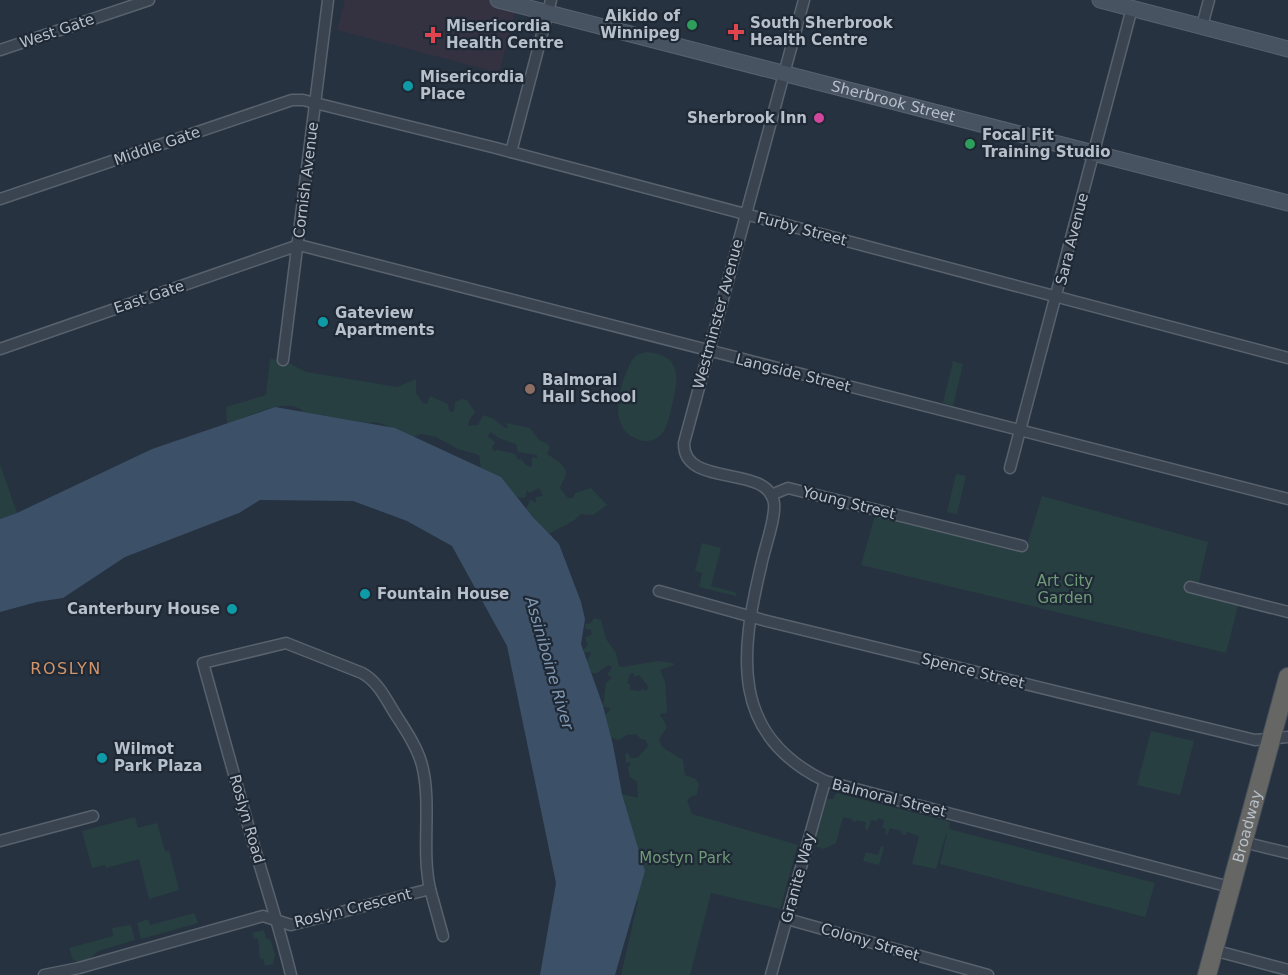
<svg xmlns="http://www.w3.org/2000/svg" width="1288" height="975" viewBox="0 0 1288 975" font-family="'DejaVu Sans',sans-serif">
<style>
.medical{fill:#343241}
.green{fill:#283f41;fill-rule:evenodd}
.water{fill:#3c5068}
.lines{fill:none;stroke-linecap:round;stroke-linejoin:round}
.minor-casing{stroke:#58626d;stroke-width:13}
.secondary-casing{stroke:#58626d;stroke-width:17}
.trunk-casing{stroke:#454f5a;stroke-width:20}
.minor{stroke:#3a4450;stroke-width:10}
.secondary{stroke:#485362;stroke-width:15}
.trunk{stroke:#666664;stroke-width:18}
.leisure-dot{fill:#2e9e5b;stroke:#1f2935;stroke-width:2}
.health-dot{fill:#e0444e;stroke:#1f2935;stroke-width:2}
.culture-dot{fill:#0f9aa8;stroke:#1f2935;stroke-width:2}
.hotel-dot{fill:#d1479c;stroke:#1f2935;stroke-width:2}
.education-dot{fill:#8d6e63;stroke:#1f2935;stroke-width:2}
.labels{text-anchor:middle;stroke-width:4.5;stroke-linejoin:round;paint-order:stroke}
.poi-label{font-size:15px;font-weight:bold;fill:#b7bfca;stroke:#1f2935;text-anchor:start}
.street-label{font-size:15px;fill:#b7bfca;stroke:#1f2935}
.park-label{font-size:15px;fill:#6f9a77;stroke:#1f2935}
.water-label{font-size:16px;font-style:italic;fill:#7f96b1;stroke:#1f2935}
.neighbourhood-label{font-size:16px;letter-spacing:1.5px;fill:#d39469;stroke:#1f2935}
</style>
<rect width="100%" height="100%" fill="#263240"/>
<!-- medical -->
<path class="medical" d="M345,0H518L499,73L337,30Z"/>
<!-- green -->
<g class="green">
<path d="M646,352C685,355 678,382 671,410C668,420 667,432 657,438C650,442 642,442 635,438C606,425 621,381 632,360L637,355Z"/>
<path d="M270,359L283,360L306,372L398,387L416,379V393L423,403L427,404L430,396L448,404L449,411L452,412L454,411L455,402L463,399L467,400L475,412L469,421L468,426L478,425L483,415L494,419L505,428L509,427L505,423L530,428L539,440L548,444L550,448L547,454C553,458 566,465 566,473C566,478 561,484 560,488L568,498H573L575,493L591,488L607,505L593,515L581,514C570,525 562,526 549,534L526,509L530,500L536,503V497L543,496L539,488L530,493L527,490L525,498L516,497L501,477L481,468L479,455L458,449L436,437L421,434L413,437L380,423L374,422L368,423L303,412C290,395 244,418 227,424L226,407L266,395ZM491,432C497,438 508,442 516,444L518,452L537,455V458L532,457V467L527,466L521,459L518,460L515,454L498,450L494,451L492,448L495,442L487,436Z"/>
<path d="M953,361L963,364L953,406L943,403Z"/>
<path d="M0,464L17,513L0,519Z"/>
<path d="M956,474L966,476L957,514L947,512Z"/>
<path d="M1042,496L1208,542L1196,595L1238,606L1226,653L861,565L876,512L1025,551Z"/>
<path d="M702,543L721,548L711,586L737,593L736,596L699,587L702,573L695,571Z"/>
<path d="M594,618L601,620L606,639L616,653L619,666L622,667L658,661L673,663L674,665L660,670L665,682L667,709V713L659,714L663,719L667,727L659,739L662,747L683,760L685,775L696,779L699,784L697,795L690,797L687,800L692,814L798,845L780,909L711,893L690,975H621L638,901L636,900L645,871L622,794L638,798L637,782L630,777L628,768L631,763L626,762L625,755L627,752L631,758H637L648,746L646,740L641,739L636,734L627,735L619,740L611,738L605,715L611,709L603,706L606,683L612,678L607,675L612,667L608,665L597,673H592L586,662L591,653L589,652L583,653V650L588,645L585,638L592,634L591,630L585,629V624L591,623ZM633,673L634,677L639,675L648,686L647,691L642,689L640,691L630,690V684L627,683L630,674Z"/>
<path d="M1151,731L1194,741L1180,795L1137,785Z"/>
<path d="M837,793L950,822L949,829L1155,883L1145,917L940,864L947,834H946L936,869L912,864L919,836L907,832L906,835L901,834V831L890,828L887,835L885,834L886,829L882,828L884,820L878,818L877,821L871,820L868,830L865,829L866,822L857,820L856,822L852,821V819L843,817L836,843L824,849L817,847L815,841L827,799H833Z"/>
<path d="M135,817L138,828L157,823L165,851H169L179,890L149,899L139,859L106,868L105,865L92,868L82,831Z"/>
<path d="M881,846L884,847L879,865L863,861L866,852L878,855Z"/>
<path d="M194,913L198,923L141,939L137,923L148,919L150,925Z"/>
<path d="M131,925L135,940L98,951L89,959L78,962L73,960L69,948L113,936L112,928Z"/>
<path d="M264,930L266,938L271,941L275,955L273,964L265,966L263,958L260,959L258,938L254,939L252,933Z"/>
</g>
<!-- water -->
<path class="water" d="M275,407L395,428L501,477L532,516L559,544L581,602L585,619L581,644L603,706L613,745L622,794L645,871L615,975H540L556,883L507,646L452,546L407,521L353,501L260,500L239,513L125,557L63,598L37,602L0,612V519L17,513L152,449Z"/>
<g class="lines">
<!-- minor casing -->
<g class="minor-casing">
<g id="minor">
<path d="M804,0L684,443C683,489 768,463 774,503C776,519 764,549 761,566C740,654 730,735 825,781L1230,887"/>
<path d="M1202,26L1209,0"/>
<path d="M0,50L149,0"/>
<path d="M511,152L551,0"/>
<path d="M0,199L292,100H303L496,148L1288,358"/>
<path d="M0,349L299,245L1288,499"/>
<path d="M283,360L328,0"/>
<path d="M1010,468L1132,8"/>
<path d="M771,495L788,488L1022,546"/>
<path d="M1190,587L1288,612"/>
<path d="M659,591L763,620L1255,740L1288,737"/>
<path d="M0,841L93,816"/>
<path d="M1243,842L1288,853"/>
<path d="M430,889L443,936"/>
<path d="M787,919L988,975"/>
<path d="M1213,950L1288,970"/>
<path d="M44,975L79,968L263,916L291,925L430,889C421,849 432,804 422,765C417,746 404,728 394,712C385,697 377,681 362,673L286,643L203,663C219,721 235,780 252,839C265,884 280,929 291,975"/>
<path d="M771,975L825,781"/>
</g>
</g>
<!-- secondary casing -->
<g class="secondary-casing">
<g id="secondary">
<path id="s1" d="M498,0L1288,203"/>
<path d="M1100,0L1288,49"/>
</g>
</g>
<!-- trunk casing -->
<g class="trunk-casing">
<g id="trunk">
<path id="s2" d="M1207,975L1288,677"/>
</g>
</g>
<!-- minor -->
<use href="#minor" class="minor"/>
<!-- secondary -->
<use href="#secondary" class="secondary"/>
<!-- trunk -->
<use href="#trunk" class="trunk"/>
</g>
<!-- markers -->
<g class="leisure-dot">
<circle cx="692" cy="25" r="6"/>
<circle cx="970" cy="144" r="6"/>
</g>
<g class="health-dot">
<path d="M733 23h6v6h6v6h-6v6h-6v-6h-6v-6h6z"/>
<path d="M430 26h6v6h6v6h-6v6h-6v-6h-6v-6h6z"/>
</g>
<g class="culture-dot">
<circle cx="408" cy="86" r="6"/>
<circle cx="323" cy="322" r="6"/>
<circle cx="365" cy="594" r="6"/>
<circle cx="232" cy="609" r="6"/>
<circle cx="102" cy="758" r="6"/>
</g>
<circle class="hotel-dot" cx="819" cy="118" r="6"/>
<circle class="education-dot" cx="530" cy="389" r="6"/>
<g class="labels">
<!-- poi labels -->
<g class="poi-label">
<text x="680" y="21" text-anchor="end">Aikido of<tspan x="680" dy="17">Winnipeg</tspan></text>
<text x="750" y="28">South Sherbrook<tspan x="750" dy="17">Health Centre</tspan></text>
<text x="446" y="31">Misericordia<tspan x="446" dy="17">Health Centre</tspan></text>
<text x="420" y="82">Misericordia<tspan x="420" dy="17">Place</tspan></text>
<text x="807" y="123" text-anchor="end">Sherbrook Inn</text>
<text x="982" y="140">Focal Fit<tspan x="982" dy="17">Training Studio</tspan></text>
<text x="335" y="318">Gateview<tspan x="335" dy="17">Apartments</tspan></text>
<text x="542" y="385">Balmoral<tspan x="542" dy="17">Hall School</tspan></text>
<text x="377" y="599">Fountain House</text>
<text x="220" y="614" text-anchor="end">Canterbury House</text>
<text x="114" y="754">Wilmot<tspan x="114" dy="17">Park Plaza</tspan></text>
</g>
<!-- street labels -->
<g class="street-label">
<text transform="translate(57 31) rotate(-19)" y="5">West Gate</text>
<text dy="5" stroke="none"><textPath href="#s1" startOffset="408">Sherbrook Street</textPath></text>
<text transform="translate(157 146) rotate(-19)" y="5">Middle Gate</text>
<text transform="translate(306 180) rotate(-83)" y="5">Cornish Avenue</text>
<text transform="translate(802 229) rotate(15)" y="5">Furby Street</text>
<text transform="translate(1072 239) rotate(-76)" y="5">Sara Avenue</text>
<text transform="translate(149 297) rotate(-19)" y="5">East Gate</text>
<text transform="translate(718 314) rotate(-75)" y="5">Westminster Avenue</text>
<text transform="translate(793 373) rotate(14)" y="5">Langside Street</text>
<text transform="translate(849 503) rotate(14)" y="5">Young Street</text>
<text transform="translate(973 671) rotate(14)" y="5">Spence Street</text>
<text transform="translate(889 798) rotate(14)" y="5">Balmoral Street</text>
<text transform="translate(247 819) rotate(74)" y="5">Roslyn Road</text>
<text dy="5" stroke="none"><textPath href="#s2" startOffset="154">Broadway</textPath></text>
<text transform="translate(798 878) rotate(-75)" y="5">Granite Way</text>
<text transform="translate(353 908) rotate(-14)" y="5">Roslyn Crescent</text>
<text transform="translate(870 942) rotate(16)" y="5">Colony Street</text>
</g>
<!-- park labels -->
<g class="park-label">
<text x="1065" y="586">Art City<tspan x="1065" dy="17">Garden</tspan></text>
<text x="685" y="863">Mostyn Park</text>
</g>
<!-- water labels -->
<g class="water-label">
<text transform="translate(550 663) rotate(74)" y="6">Assiniboine River</text>
</g>
<!-- neighbourhood labels -->
<g class="neighbourhood-label">
<text x="66" y="674">ROSLYN</text>
</g>
</g>
</svg>
